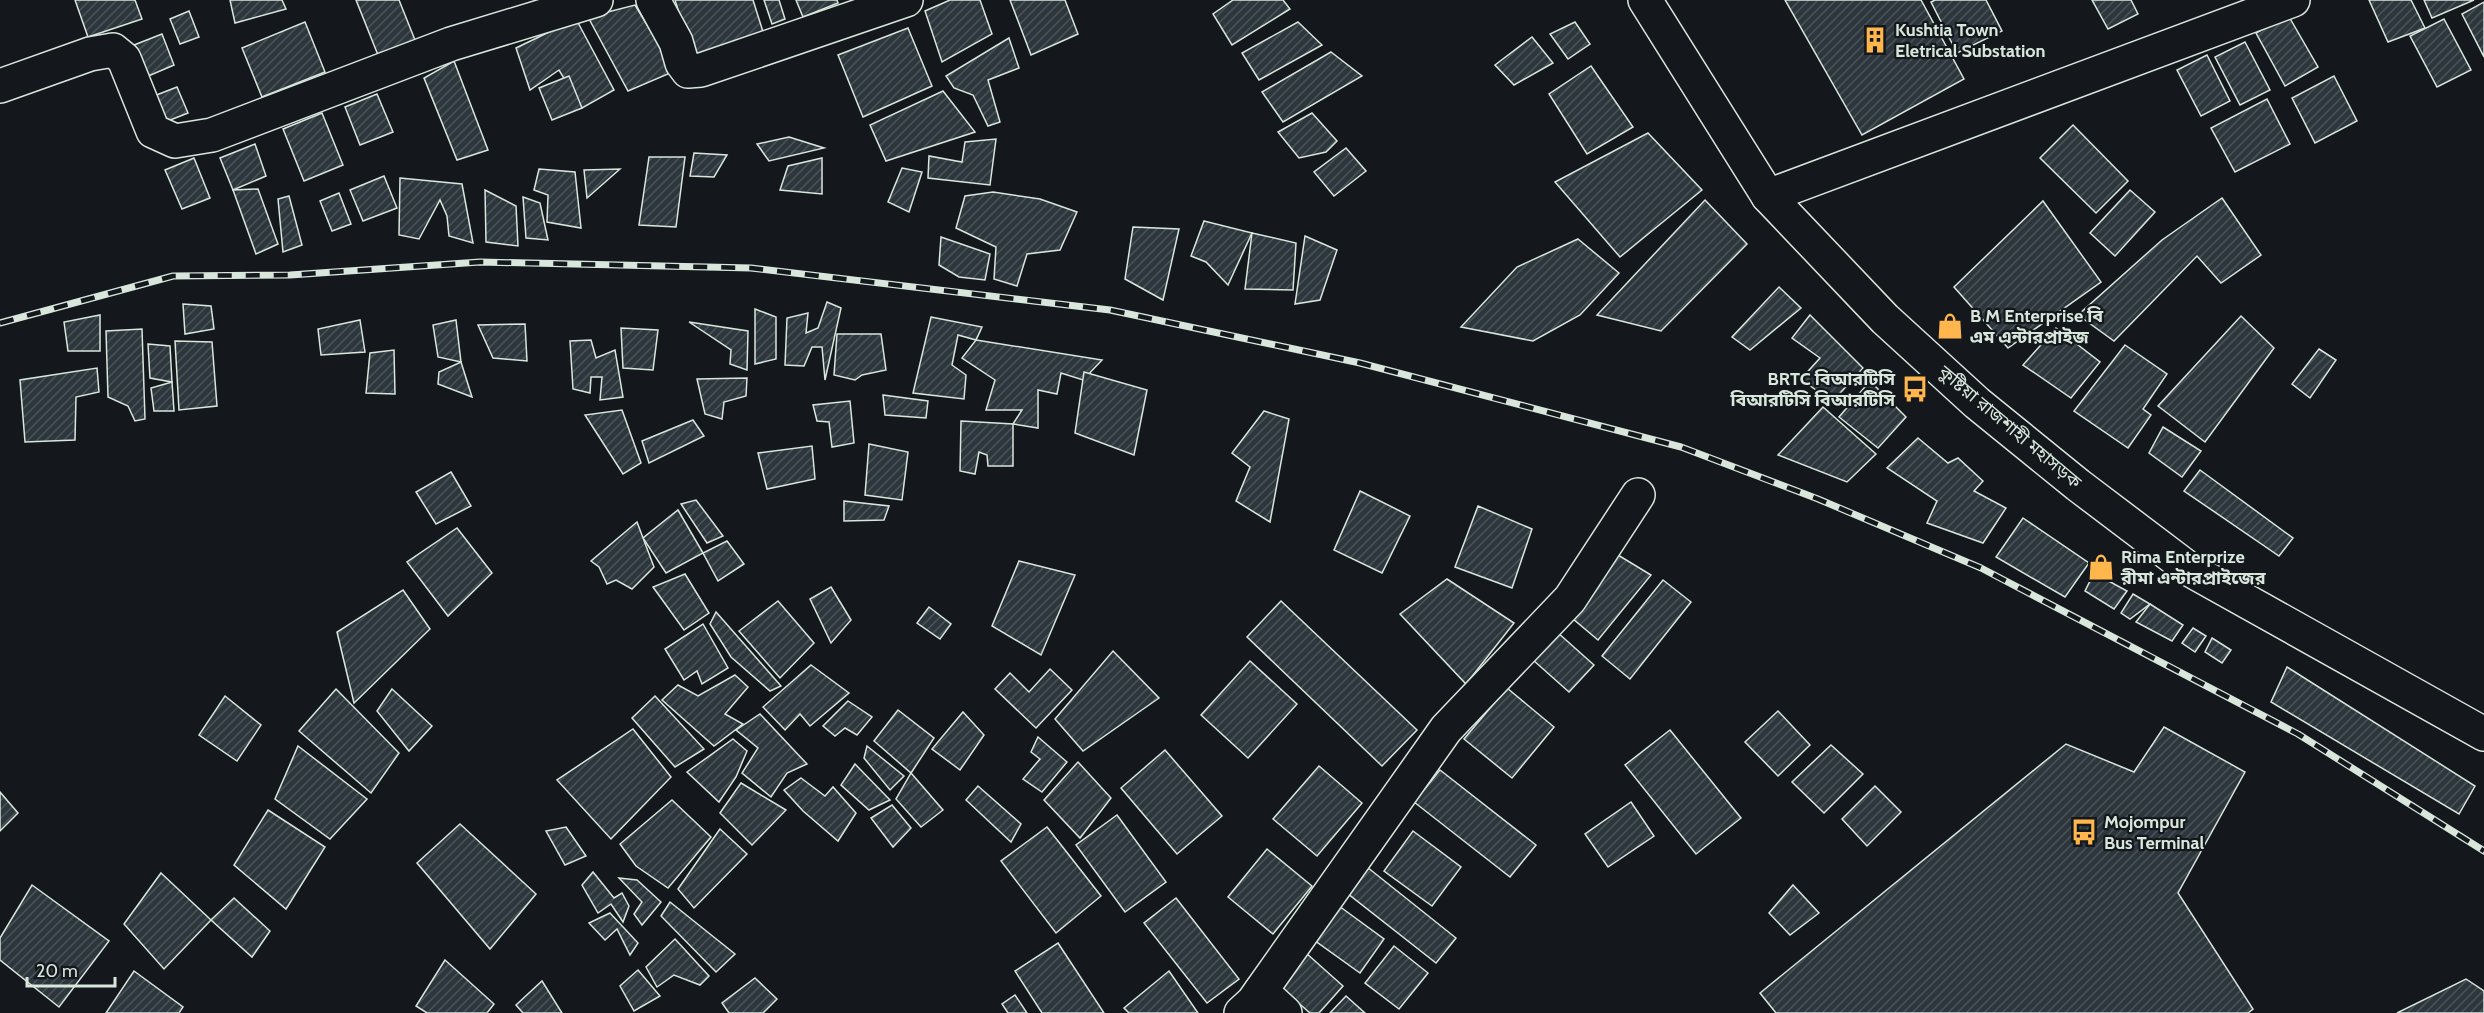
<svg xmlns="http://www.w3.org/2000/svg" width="2484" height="1013" viewBox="0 0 2484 1013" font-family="Cabin,'Noto Sans Bengali',sans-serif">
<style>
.building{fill:url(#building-hatch);stroke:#d8e6dc;stroke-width:1.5}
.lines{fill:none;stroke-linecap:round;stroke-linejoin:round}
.minor-casing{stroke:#d8e6dc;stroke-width:36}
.highway-casing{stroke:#d8e6dc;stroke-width:36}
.minor{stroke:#14181c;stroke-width:33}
.highway{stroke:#14181c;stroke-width:33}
.rail-casing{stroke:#d8e6dc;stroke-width:7}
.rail{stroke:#14181c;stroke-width:4.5;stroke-dasharray:14;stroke-linecap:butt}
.labels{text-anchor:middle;stroke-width:4.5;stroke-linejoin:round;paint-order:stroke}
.poi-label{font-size:18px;font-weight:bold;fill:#d8e6dc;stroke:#14181c;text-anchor:start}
.street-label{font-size:18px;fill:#d8e6dc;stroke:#14181c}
</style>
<defs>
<pattern id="building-hatch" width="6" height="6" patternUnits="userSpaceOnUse" patternTransform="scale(1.5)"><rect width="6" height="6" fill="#2c363c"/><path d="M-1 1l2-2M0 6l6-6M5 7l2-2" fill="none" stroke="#4a5358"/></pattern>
</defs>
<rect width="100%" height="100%" fill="#14181c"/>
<!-- building -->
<g class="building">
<path d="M75,0H135L142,19L88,37Z"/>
<path d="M230,0H282L286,9L235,23Z"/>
<path d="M356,0H399L417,45L380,60Z"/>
<path d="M675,0H753L764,35L693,57Z"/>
<path d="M764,0H779L785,19L772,24Z"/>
<path d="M796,0H837L838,3L803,17Z"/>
<path d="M950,0H980L992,34L942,62L925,11Z"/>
<path d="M1010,0H1065L1078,34L1031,55Z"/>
<path d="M1233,0H1283L1290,9L1232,45L1213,14Z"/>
<path d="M1785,0H1921L1964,79L1862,135Z"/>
<path d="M1935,0H1986L2002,31L1957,53L1931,2Z"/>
<path d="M2092,0H2131L2138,14L2108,29Z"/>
<path d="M2369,0H2411L2425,28L2388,42Z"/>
<path d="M2424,0H2474L2432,18Z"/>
<path d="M2484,2V57L2462,14Z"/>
<path d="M635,5L675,71L628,91L588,17Z"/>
<path d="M189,11L199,37L180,44L170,19Z"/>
<path d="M2288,15L2318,67L2285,86L2256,33Z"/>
<path d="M576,19L614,90L582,108L559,70L530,90L516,48Z"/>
<path d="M2444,19L2471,70L2437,87L2410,36Z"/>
<path d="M305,22L325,72L262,97L242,48Z"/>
<path d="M1298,22L1322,45L1259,80L1242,53Z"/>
<path d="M1575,22L1590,44L1568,59L1550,34Z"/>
<path d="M908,28L932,86L863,117L838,55Z"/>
<path d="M162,34L174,65L146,77L134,45Z"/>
<path d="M1532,37L1553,63L1514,85L1495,65Z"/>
<path d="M1009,38L1019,68L988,80L1000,122L988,126L973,95L954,88L946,76Z"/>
<path d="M2245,42L2270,90L2240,105L2215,57Z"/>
<path d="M1331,52L1362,76L1283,122L1262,92Z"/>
<path d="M2207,55L2230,101L2201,116L2177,70Z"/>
<path d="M454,61L488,150L457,160L424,78Z"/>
<path d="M1591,66L1633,127L1587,154L1549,94Z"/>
<path d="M569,76L582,108L552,120L539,88Z"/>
<path d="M2334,76L2357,121L2315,143L2292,98Z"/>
<path d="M177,87L188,113L160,124L149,98Z"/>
<path d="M943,91L975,132L886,161L870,125Z"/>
<path d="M377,94L393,132L360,145L345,107Z"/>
<path d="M2267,99L2290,144L2235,172L2211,128Z"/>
<path d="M322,113L343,165L304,181L283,129Z"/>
<path d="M1312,113L1337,141L1326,152L1299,158L1278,132Z"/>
<path d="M2073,125L2128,181L2096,213L2040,158Z"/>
<path d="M1648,133L1702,190L1620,257L1555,182Z"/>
<path d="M789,137L824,148L769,161L757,144Z"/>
<path d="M996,139L990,185L928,178L929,156L962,162L965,142Z"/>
<path d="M255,144L266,176L233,190L220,158Z"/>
<path d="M1346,148L1366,171L1334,196L1314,172Z"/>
<path d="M694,153L727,155L714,177L690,176Z"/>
<path d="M649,157H685L676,227L639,225Z"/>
<path d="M194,158L210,198L182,209L165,170Z"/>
<path d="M822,158V194L780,190L788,166Z"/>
<path d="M902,168L922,172L909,212L888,202Z"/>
<path d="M539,169L575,172L581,228L547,222L548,195L534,190Z"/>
<path d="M620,169L587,198L584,170Z"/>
<path d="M384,176L397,208L363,221L350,190Z"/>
<path d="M400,178L462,184L473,243L449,236L447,216L440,200L419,239L399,235Z"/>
<path d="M258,189L278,244L256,254L233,190Z"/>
<path d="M485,190L516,206L518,246L486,242Z"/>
<path d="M2130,190L2155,212L2115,256L2090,233Z"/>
<path d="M993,192L1040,199L1077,212L1060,250L1027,254L1017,286L994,279L996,247L956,228L965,196Z"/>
<path d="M339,193L351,224L332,231L320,201Z"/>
<path d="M289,196L302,245L283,252L278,199Z"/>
<path d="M523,197L540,203L548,240L526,238Z"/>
<path d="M2222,198L2261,255L2221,283L2197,256L2114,341L2078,315L2162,240Z"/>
<path d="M1705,200L1747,244L1661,331L1597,315Z"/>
<path d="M2043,201L2101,282L2008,348L1954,287Z"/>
<path d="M1204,221L1252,233L1228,285L1206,262L1191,256Z"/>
<path d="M1133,227L1179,229L1163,300L1125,279Z"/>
<path d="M1252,233L1296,243L1293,290L1245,289Z"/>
<path d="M1305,236L1337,250L1320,300L1295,304Z"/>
<path d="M941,237L990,254L985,280L959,277L939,265Z"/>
<path d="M1578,239L1619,273L1580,315L1533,341L1461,327L1517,267Z"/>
<path d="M1779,287L1801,308L1750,350L1732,337Z"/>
<path d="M827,302L841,308L825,380L822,347H812L804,366L785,365L787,318L808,313L806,333L818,328Z"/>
<path d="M183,304L211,306L214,329L185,334Z"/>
<path d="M755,309L776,317V359L755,364Z"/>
<path d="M100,315V351H68L64,322Z"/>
<path d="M1810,315L1863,368L1832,402L1801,379L1820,358L1792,338Z"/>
<path d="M2241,316L2274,348L2205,442L2158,406Z"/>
<path d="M931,317L982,327L976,340L958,335L952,365L966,375L964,399L913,393Z"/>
<path d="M360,320L365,352L321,355L318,329Z"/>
<path d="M456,320L461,362L438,357L433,325Z"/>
<path d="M689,322L748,331L747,370L730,364L731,350Z"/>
<path d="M525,324L527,361L493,358L478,325Z"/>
<path d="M621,328L658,330L653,370L623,368Z"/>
<path d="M2056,328L2100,362L2071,398L2023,365Z"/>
<path d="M142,329L145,419L135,421L128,406L108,397L106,331Z"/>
<path d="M837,334H881L886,370L862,375L855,380L834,375Z"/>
<path d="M591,340L596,358L615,350L623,397L600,400L602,377H591L590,393L573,389L570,341Z"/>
<path d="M976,340L1102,360L1083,380L1061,373L1057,394L1038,390V428L1013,424L1022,410H986L995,380L962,358Z"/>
<path d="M175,341L212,342L217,406L179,410Z"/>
<path d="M148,344L170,346L172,382L150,378Z"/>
<path d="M2125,345L2167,374L2143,409L2151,415L2128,448L2074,411Z"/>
<path d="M2319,349L2336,360L2310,398L2292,384Z"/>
<path d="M394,350L395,394L366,393L370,353Z"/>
<path d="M461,362L472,397L438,384L439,372Z"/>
<path d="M97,368L99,392L76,397L75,440L25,442L20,380Z"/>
<path d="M1084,372L1147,390L1134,455L1075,433Z"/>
<path d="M747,378L746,396L724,402L722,419L705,414L697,379Z"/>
<path d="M1870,381L1906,417L1878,448L1839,417Z"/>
<path d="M172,382L174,411H154L151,388Z"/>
<path d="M883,395L928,401L926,418L885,415Z"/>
<path d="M850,401L854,443L832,447L829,422L817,421L813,405Z"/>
<path d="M1823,407L1876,454L1847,482L1778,455Z"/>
<path d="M622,410L641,463L623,474L585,415Z"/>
<path d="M1264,411L1289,419L1270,522L1236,501L1250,467L1232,453Z"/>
<path d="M693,420L704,436L649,463L642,441Z"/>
<path d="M961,421L1013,424V466H988L987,455L979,452L975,474L960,471Z"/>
<path d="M2163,427L2201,451L2182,477L2149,453Z"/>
<path d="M1918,438L1948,463L1958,458L1983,481L1974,491L2006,508L1983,543L1927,523L1937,501L1887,468Z"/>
<path d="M869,444L908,452L902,500L865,495Z"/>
<path d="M812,446L815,479L767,489L758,453Z"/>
<path d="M2200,470L2293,538L2279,556L2184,491Z"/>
<path d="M451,472L471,506L436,524L416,492Z"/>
<path d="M1360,491L1410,516L1382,573L1334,550Z"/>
<path d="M696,500L723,536L707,543L681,504Z"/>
<path d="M844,501L889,506L884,520L844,521Z"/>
<path d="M1478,506L1532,529L1512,588L1455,567Z"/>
<path d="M678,510L703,553L666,573L643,538Z"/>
<path d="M2023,518L2089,563L2065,597L1996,557Z"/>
<path d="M637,522L654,567L632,589L616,580L607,584L599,567L591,561Z"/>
<path d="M457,528L492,573L448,616L407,562Z"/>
<path d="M727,541L744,564L718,581L703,553Z"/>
<path d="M1613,552L1651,575L1598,640L1572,618Z"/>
<path d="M1019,561L1075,575L1041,655L992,626Z"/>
<path d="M2094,573L2127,591L2114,609L2085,591Z"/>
<path d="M685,574L709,613L684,630L653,587Z"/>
<path d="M1447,579L1514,623L1466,684L1400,614Z"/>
<path d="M1663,580L1691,602L1630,679L1602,656Z"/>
<path d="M831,587L851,620L831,643L810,599Z"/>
<path d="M403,590L430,629L354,703L337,632Z"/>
<path d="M2133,594L2150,604L2130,619L2121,613Z"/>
<path d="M778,601L814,643L780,678L739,631Z"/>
<path d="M1281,601L1417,730L1382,766L1247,637Z"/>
<path d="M2150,604L2183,625L2172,641L2136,622Z"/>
<path d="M929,607L951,624L940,639L917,623Z"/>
<path d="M716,612L781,686L770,691L731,657L710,624Z"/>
<path d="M703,624L728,668L702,684L697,671L684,680L665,649Z"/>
<path d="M2193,628L2206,636L2195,652L2182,643Z"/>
<path d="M1557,632L1594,665L1569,692L1533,660Z"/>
<path d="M2212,638L2231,650L2222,663L2205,652Z"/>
<path d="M1113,651L1159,698L1083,751L1055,719Z"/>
<path d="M1250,661L1297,704L1248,758L1201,715Z"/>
<path d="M811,665L849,693L810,726L800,714L785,730L763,707Z"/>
<path d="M2287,667L2475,786L2459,814L2271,702Z"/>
<path d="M1050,669L1072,690L1036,728L995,689L1010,673L1029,692Z"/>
<path d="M735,675L748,687L725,714L743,724L714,746L662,700L678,685L698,696Z"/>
<path d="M1507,688L1554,727L1512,778L1464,739Z"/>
<path d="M336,689L399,753L371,793L299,731Z"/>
<path d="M392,689L432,726L409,751L377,711Z"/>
<path d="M225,696L261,725L237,761L199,735Z"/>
<path d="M655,696L704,749L675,767L632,718Z"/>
<path d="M848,701L872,717L857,735L845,728L835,736L823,726Z"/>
<path d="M898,710L934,738L911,773L874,741Z"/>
<path d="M1778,711L1810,745L1778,776L1745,742Z"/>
<path d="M963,712L984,735L960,770L932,749Z"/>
<path d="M760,714L807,764L787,773L771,797L742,773L758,748L736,730Z"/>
<path d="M2164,727L2245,772L2178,893L2253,1009L2248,1013H1776L1760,993L2066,744L2134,772Z"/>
<path d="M633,729L671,777L611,839L557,780Z"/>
<path d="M1670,730L1741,818L1696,854L1625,765Z"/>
<path d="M1038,737L1067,762L1042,792L1023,779L1040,759L1031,752Z"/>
<path d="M733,739L747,751L736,777L719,802L687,772Z"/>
<path d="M1831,745L1863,774L1824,813L1792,782Z"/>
<path d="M298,746L367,799L330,839L275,799Z"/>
<path d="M867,746L904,776L890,790L864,758Z"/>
<path d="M1165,750L1222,816L1177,854L1121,788Z"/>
<path d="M1078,762L1111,798L1080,838L1044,800Z"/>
<path d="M855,764L890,800L869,810L841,785Z"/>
<path d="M1319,766L1362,803L1317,856L1273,819Z"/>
<path d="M1440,770L1536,845L1510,877L1414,802Z"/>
<path d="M911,773L943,810L921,827L896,799Z"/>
<path d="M801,778L825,796L833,787L856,813L838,841L803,811L784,790Z"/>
<path d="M741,783L786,810L752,845L720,813Z"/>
<path d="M978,786L1021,824L1011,842L966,800Z"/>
<path d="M1875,786L1901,812L1867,846L1842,819Z"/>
<path d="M0,792L18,813L0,831Z"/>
<path d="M672,800L711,837L668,888L636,866L620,844Z"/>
<path d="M1631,802L1654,836L1608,867L1585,834Z"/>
<path d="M892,805L911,828L893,847L871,818Z"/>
<path d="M268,810L325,847L286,909L234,865Z"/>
<path d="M1117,815L1166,882L1125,912L1076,845Z"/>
<path d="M460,824L536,894L490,949L417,863Z"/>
<path d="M566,827L586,856L565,865L546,831Z"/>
<path d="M1047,827L1101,896L1056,933L1001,861Z"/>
<path d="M720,829L747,854L694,908L678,889Z"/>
<path d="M1413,831L1461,867L1432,906L1384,871Z"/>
<path d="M1267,849L1312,886L1273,934L1228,897Z"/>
<path d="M1367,867L1456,938L1436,963L1347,893Z"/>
<path d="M593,872L614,898L622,893L629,906L623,922L611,904L598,913L582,885Z"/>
<path d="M161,873L211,920L164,969L124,924Z"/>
<path d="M619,878L637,880L661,902L642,925L634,914L642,902Z"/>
<path d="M32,885L109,941L59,1007L0,960V938Z"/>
<path d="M1793,885L1819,913L1790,935L1769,913Z"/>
<path d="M234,898L270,931L252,957L211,920Z"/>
<path d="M1176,898L1239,979L1207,1003L1144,923Z"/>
<path d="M670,902L735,954L716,972L661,916Z"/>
<path d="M1339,906L1384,939L1360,973L1314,940Z"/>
<path d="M610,913L638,943L630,955L617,929L605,940L589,923Z"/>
<path d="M675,939L709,976L700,985L674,975L657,987L646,967Z"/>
<path d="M1058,943L1104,1013H1042L1015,971Z"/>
<path d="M1394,946L1428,973L1399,1009L1365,983Z"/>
<path d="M1306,953L1343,986L1319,1013H1310L1278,985Z"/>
<path d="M445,960L494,1004L487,1013H427L416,1006Z"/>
<path d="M638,970L660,996L634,1011L620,986Z"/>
<path d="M134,971L183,1007L179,1013H106Z"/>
<path d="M1169,971L1198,1013H1129L1124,1008Z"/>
<path d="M755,978L777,999L763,1013H729L722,1003Z"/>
<path d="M2466,979L2484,991V1013H2397Z"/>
<path d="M542,981L562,1013H523L516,1005Z"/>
<path d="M1015,995L1027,1013H1008L1002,1004Z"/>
<path d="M1346,996L1365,1013H1330Z"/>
</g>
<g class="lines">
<!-- minor casing -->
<g class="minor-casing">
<g id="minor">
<path d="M653,0L676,42L682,63L688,71L701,70L906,0"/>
<path d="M0,86L90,54L113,50L124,59L153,131L175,141L212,135L451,44L596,0"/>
<path d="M1768,196L2293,0"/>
<path d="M1261,991L1285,1013"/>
<path d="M1241,1013L1253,1002L1446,729L1570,599L1638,495"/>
</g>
</g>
<!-- highway casing -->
<g class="highway-casing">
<path id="highway" d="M1645,0L1768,196L1885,319L1977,403L2078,485L2189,569L2484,734"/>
</g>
<!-- minor -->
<use href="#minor" class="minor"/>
<!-- highway -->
<use href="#highway" class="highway"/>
<!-- rail casing -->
<g class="rail-casing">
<path id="rail" d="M0,323L173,276L290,275L480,262L751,268L1110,310L1360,363L1681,447L1818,499L1981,568L2298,734L2484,851"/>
</g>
<!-- rail -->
<use href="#rail" class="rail"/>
</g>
<!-- icons -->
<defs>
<g id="building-bare" transform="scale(2.07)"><path d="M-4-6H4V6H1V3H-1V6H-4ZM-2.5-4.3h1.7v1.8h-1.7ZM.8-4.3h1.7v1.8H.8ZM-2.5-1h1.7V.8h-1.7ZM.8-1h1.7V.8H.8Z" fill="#ffb74d" stroke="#14181c" stroke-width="2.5" paint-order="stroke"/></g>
<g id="shop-bare" transform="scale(2.07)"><path d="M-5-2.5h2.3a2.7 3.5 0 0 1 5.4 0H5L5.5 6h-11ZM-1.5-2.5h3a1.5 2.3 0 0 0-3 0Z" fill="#ffb74d" stroke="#14181c" stroke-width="2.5" paint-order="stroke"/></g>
<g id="bus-bare" transform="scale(2.07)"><path d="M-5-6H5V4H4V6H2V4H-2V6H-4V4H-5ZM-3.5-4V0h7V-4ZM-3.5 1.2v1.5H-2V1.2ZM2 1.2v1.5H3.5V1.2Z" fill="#ffb74d" stroke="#14181c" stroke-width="2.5" paint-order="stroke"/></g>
</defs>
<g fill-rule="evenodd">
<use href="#building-bare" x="1875" y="40"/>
<use href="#shop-bare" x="1950" y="326"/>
<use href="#bus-bare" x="1915" y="389"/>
<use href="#shop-bare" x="2101" y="567"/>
<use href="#bus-bare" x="2084" y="832"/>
</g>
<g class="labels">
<!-- poi labels -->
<g class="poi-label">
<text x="1895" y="36">Kushtia Town<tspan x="1895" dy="21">Eletrical Substation</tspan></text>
<text x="1970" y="322">B M Enterprise বি<tspan x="1970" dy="21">এম এন্টারপ্রাইজ</tspan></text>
<text x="1895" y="385" text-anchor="end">BRTC বিআরটিসি<tspan x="1895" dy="21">বিআরটিসি বিআরটিসি</tspan></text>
<text x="2121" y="563">Rima Enterprize<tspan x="2121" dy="21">রীমা এন্টারপ্রাইজের</tspan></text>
<text x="2104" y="828">Mojompur<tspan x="2104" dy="21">Bus Terminal</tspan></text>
</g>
<!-- street labels -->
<g class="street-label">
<text transform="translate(2010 427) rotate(40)" y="6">কুষ্টিয়া রাজশাহী মহাসড়ক</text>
</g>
</g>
<!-- scale -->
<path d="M27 977v9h88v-9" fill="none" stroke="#d8e6dc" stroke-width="3"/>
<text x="36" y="977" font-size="18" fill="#d8e6dc" stroke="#14181c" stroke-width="4.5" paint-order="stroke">20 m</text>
</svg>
